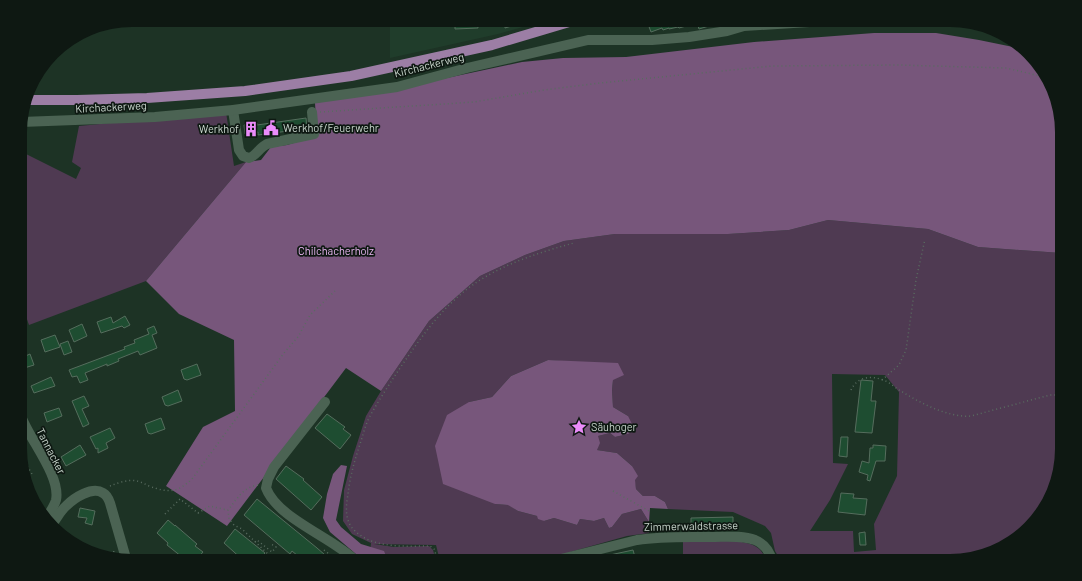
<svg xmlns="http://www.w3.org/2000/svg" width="1082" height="581" viewBox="0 0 1082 581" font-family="Barlow,sans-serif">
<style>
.built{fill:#203d2b}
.green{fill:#4f3a52;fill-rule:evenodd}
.forest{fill:#77567b}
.building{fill:#1e4d31;stroke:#556d5d}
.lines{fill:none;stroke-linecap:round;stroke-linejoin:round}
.path{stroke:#596c60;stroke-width:1.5;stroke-dasharray:1 3;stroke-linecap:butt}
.minor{stroke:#4b6353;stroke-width:10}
.major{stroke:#9c7ea5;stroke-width:10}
.labels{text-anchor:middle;stroke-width:3.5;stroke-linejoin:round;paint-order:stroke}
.street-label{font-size:11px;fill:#c9d6cd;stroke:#0e1812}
.poi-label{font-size:11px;fill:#c9d6cd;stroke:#0e1812;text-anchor:start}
.park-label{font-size:11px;fill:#eab6f2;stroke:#0e1812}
</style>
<rect width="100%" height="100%" fill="#1d3325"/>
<!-- built -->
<path class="built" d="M390,20H547L498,34L390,58Z"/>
<!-- green -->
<g class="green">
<path d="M226,112L234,166L246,162L146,281L29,325L21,302L20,155L26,154L76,179L81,168L72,162L79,126Z"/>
<path d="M828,220L928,229L978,247L1061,253L1062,449L1050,499L1012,542L957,561H785L778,556L775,551L771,533L765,526L733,512L668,509L665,502L655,496H643L636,489L632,466L617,453L597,450L598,436L610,433L615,437L628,434V416L613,407L612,390L613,380L574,362L548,360L511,376L492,397L469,402L495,504L509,505L518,511L537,516L544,521L554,518L577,525L580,519L594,521L604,518L609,528L612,527L622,514L641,509L649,522V533L627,536L570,552L571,561H440L436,545L374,544L394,547L429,546L433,550L436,561H428L426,556L412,561H369L371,543L352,534L343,521L344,490L353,456L366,416L381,391L429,321L480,276L525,255L564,241L615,234H728L789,230ZM832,374L885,375L899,392L897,476L874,524L876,550L854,552L853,531H810L830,500L848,464L833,463Z"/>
<path d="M683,541C702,541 744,537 758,548C762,551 765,557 767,561H683Z"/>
</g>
<!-- forest -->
<g class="forest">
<path d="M874,33H936L979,40L1018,48L1043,70L1061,118V253L978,247L928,229L828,220L789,230L728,234H615L564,241L525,255L480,276L429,321L381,391L346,368L227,526L166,486L203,427L235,411L234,340L179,314L146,281L246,162L261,160L271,147L287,145L317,136L315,103L428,82L522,62L563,58L626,57L754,42Z"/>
<path d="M548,360L618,363L624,375L613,380L612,390L613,407L628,416L635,430L628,434L615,437L610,433L598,436L600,443L597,450L617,453L632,466L638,476L635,480L636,489L643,496H655L665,502L668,509L650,508L649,522L641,509L622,514L612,527L609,528L604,518L594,521L580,519L577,525L554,518L544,521L538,519L537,516L518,511L508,505L495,504L443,484L435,446L447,415L469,402L492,397L511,376Z"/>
<path d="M341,465L347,466L336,520L341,527L361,544L384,551L386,556L382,561L363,560L330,532L323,518L327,494L333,474Z"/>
</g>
<!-- building -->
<g class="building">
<path d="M455,20H477L478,28L455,29Z"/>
<path d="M505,20H525V22L505,28Z"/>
<path d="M661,20H722V22L699,29L697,23L679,28L678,27L669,29V28L663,30L662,28L651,32L648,24Z"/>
<path d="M306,118L307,129L288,132V131L258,135V132L245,134L244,125L257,123V125Z"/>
<path d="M125,316L130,325L124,328L122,326L101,333L97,322L111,317L113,323Z"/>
<path d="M82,324L87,336L74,342L69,330Z"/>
<path d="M154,326L157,333L152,335L157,348L140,355L138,351L118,359L119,361L107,366V364L85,373L88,380L80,383L77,376L72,377L69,370L125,349L124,347L135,343L134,340L149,334L147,329Z"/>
<path d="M55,335L60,347L45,352L41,340Z"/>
<path d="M68,341L72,352L64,355L60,344Z"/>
<path d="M30,354L34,365L21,369V358Z"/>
<path d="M197,364L201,375L187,380L184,379L181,370Z"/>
<path d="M51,377L55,386L34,393L31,386Z"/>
<path d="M861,380L873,381L871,401H876L872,433L855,432Z"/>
<path d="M178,390L182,401L168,406L165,405L162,397Z"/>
<path d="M84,396L89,406L82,409L89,424L83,427L72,401Z"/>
<path d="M59,408L62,416L47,422L44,413Z"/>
<path d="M327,414L345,427L343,429L351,435L340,449L315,428Z"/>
<path d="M161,418L165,429L151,434L148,433L145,424Z"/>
<path d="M110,428L115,438L106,443L108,448L98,453V448L96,449L90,437Z"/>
<path d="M841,437H848L847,457L839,456Z"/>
<path d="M80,445L86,455L66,466L61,457Z"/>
<path d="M873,445L886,446L885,461H876L870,481L867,480L868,475L859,472L862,461L869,463L870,448H873Z"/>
<path d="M286,466L304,479L303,480L322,497L311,510L276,479Z"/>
<path d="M841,493L854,494L853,498L867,499L865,515L838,512Z"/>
<path d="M257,499L317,548L332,561H304L292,551L290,554L251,521L244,515Z"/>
<path d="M80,508L95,511L92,525L85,523L87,518L78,517Z"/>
<path d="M733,517V529H721L722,526H691V518Z"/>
<path d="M168,520L175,526V525L197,544L195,546L203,552L195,561H187L167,545L168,543L157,533Z"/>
<path d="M235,529L265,553L263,555L270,561H244L224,543Z"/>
<path d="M865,532L866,545H860L859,533Z"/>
<path d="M633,550L636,561H596V558Z"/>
</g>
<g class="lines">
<!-- path -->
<g class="path">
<path d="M320,112L474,102L544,90L600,83L772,66L899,65L1006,68L1036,75L1047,79"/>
<path d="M882,380L899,365L906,350L916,280L925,239"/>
<path d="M851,390C857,377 870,375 883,380C890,382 895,388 901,391C920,403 949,418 971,416L1050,395H1062"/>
<path d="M21,456L32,474"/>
<path d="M258,485C243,487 237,499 228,510L229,519L234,525L242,529L272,558L273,561"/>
<path d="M110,486C118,483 128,479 137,481C141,482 145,484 149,486C168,493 177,493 192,479L284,353L298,337L310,315L335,291"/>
<path d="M613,491L651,512"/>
<path d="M165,514L180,499L198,513L210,506L227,510"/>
<path d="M255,542L257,540L272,552L276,547L271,544"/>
<path d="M324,550L338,561"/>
<path d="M113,556L114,550"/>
<path d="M438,561L434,549L430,546C406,546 374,549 355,531C344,521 346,506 348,494C350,475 356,456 362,438C364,431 366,424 369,418C377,403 387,388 396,374C415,346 435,316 461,294C491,268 536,253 574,243"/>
</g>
<!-- minor -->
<g class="minor">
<path d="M233,110L239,150L243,156L249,158C256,156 259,148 267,144L314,134L312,112"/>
<path d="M21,122L155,117L233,110L397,87L467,68L588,40H652L689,37L727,31L744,26L841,20"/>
<path d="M325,402L274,467L268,479L266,488C278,519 332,537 356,561"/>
<path d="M21,416C29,439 61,476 56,500C54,507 49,513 46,520"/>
<path d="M52,524C57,519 60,511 66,506C74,498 92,486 103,493C107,495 109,500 110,503L125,555"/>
<path d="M553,561L637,540C662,536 687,537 712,537C725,537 742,535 755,540C764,544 770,552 772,561"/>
</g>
<!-- major -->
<path class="major" d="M27,100H77L147,98L245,91L351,76L492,45L576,20"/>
</g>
<!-- icons -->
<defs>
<g id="civic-bare" transform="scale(1.2)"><path d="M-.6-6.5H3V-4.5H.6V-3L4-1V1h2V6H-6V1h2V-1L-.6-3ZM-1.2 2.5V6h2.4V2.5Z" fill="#ec8cfb" stroke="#0e1812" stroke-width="2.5" paint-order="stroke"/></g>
<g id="building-bare" transform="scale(1.2)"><path d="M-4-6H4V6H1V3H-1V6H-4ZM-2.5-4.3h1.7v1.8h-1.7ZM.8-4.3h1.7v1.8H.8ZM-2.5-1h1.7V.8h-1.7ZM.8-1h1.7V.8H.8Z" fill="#ec8cfb" stroke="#0e1812" stroke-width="2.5" paint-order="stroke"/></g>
<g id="sight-bare" transform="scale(1.2)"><path d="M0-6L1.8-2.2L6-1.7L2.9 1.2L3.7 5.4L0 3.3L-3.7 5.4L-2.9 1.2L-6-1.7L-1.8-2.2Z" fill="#ec8cfb" stroke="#0e1812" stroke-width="2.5" paint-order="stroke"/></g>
</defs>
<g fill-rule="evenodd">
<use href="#civic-bare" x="271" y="128"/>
<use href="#building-bare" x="251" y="129"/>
<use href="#sight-bare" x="579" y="427"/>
</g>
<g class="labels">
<!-- street labels -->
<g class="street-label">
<text transform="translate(429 65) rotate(-14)" y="4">Kirchackerweg</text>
<text transform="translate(111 107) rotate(-3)" y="4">Kirchackerweg</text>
<text transform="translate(51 451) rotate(63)" y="4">Tannacker</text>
<text transform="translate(691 526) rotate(-1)" y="4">Zimmerwaldstrasse</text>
</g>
<!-- poi labels -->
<g class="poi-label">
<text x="283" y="132">Werkhof/Feuerwehr</text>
<text x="239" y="133" text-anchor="end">Werkhof</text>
<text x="591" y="431">Säuhoger</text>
</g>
<!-- park labels -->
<g class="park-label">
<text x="336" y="255">Chilchacherholz</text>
</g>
</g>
<!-- crop -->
<path d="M0 0H1082V581H0ZM132 27H950A105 105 0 0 1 1055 132V449A105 105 0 0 1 950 554H132A105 105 0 0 1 27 449V132A105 105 0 0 1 132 27Z" fill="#0e1812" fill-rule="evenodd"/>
</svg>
